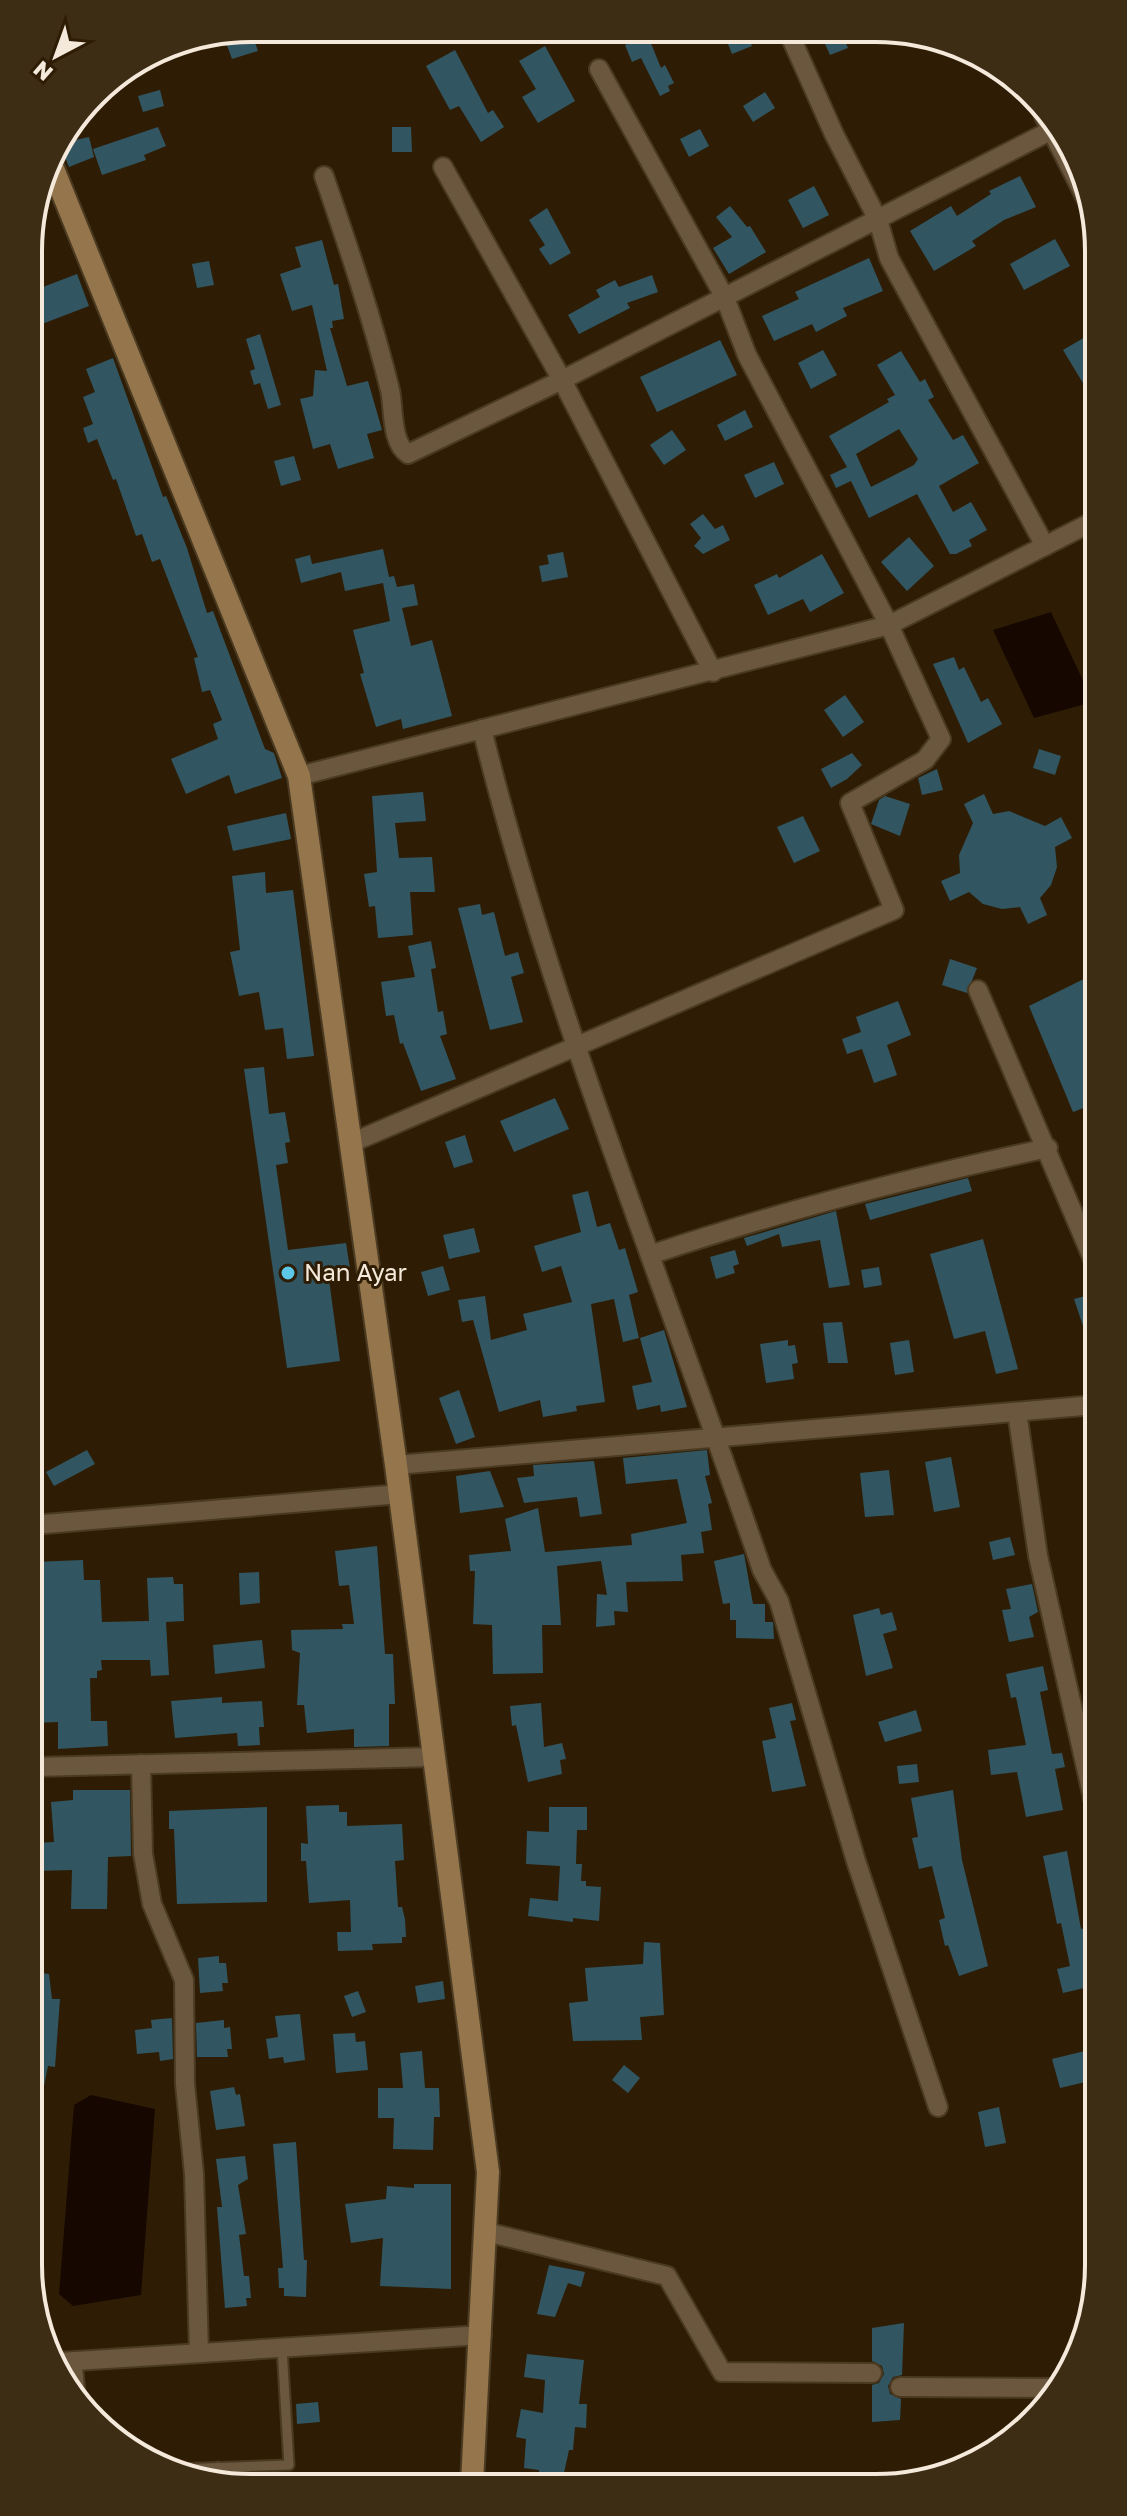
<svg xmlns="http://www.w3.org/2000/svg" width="1127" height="2516" viewBox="0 0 1127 2516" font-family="'Golos Text',sans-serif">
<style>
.water{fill:#160800}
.building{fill:#315662;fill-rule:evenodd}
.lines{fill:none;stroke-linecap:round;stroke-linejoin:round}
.service-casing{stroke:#4a3a22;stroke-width:13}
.minor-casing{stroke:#4a3a22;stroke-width:22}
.secondary-casing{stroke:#4a3a22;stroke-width:26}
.service{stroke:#6b573d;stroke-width:9}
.minor{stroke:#6b573d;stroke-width:18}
.secondary{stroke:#95754b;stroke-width:22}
.poi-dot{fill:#5dc7e8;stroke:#2e1d04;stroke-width:3}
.labels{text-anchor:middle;stroke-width:6;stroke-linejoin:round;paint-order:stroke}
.poi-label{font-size:24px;fill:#f4e9da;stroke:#2e1d04;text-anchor:start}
.rim{fill:none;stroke:#f4e9da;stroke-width:4}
</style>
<rect width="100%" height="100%" fill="#2e1d04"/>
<!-- water -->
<g class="water">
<path d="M1051,612L1093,702L1034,718L993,630Z"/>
<path d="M91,2095L155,2109L141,2295L73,2306L59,2294L74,2105Z"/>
</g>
<!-- building -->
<g class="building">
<path d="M250,28L258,51L232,59L224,37Z"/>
<path d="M732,31H746L752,46L732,54L724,34Z"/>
<path d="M836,32H841L848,48L830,55L822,37Z"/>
<path d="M648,36L661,68L665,65L674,83L668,86L670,91L660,96L641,58L632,62L625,45Z"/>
<path d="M545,46L575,101L538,123L522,97L536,89L519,61Z"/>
<path d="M455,50L488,113L493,110L504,127L481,142L459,106L450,110L426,66Z"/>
<path d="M160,90L164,106L143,112L138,96Z"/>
<path d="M765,92L775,108L753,122L743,106Z"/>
<path d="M158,127L166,146L144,155L146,160L102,175L93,149Z"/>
<path d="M392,127H411L412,152H392Z"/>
<path d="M700,129L709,146L689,157L680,139Z"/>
<path d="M89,137L94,157L69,167L62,150L73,145L71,141Z"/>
<path d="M1020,176L1036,207L1004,220L972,241L976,246L934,271L910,231L951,206L957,216L991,194L989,191Z"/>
<path d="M814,186L829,215L803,228L788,200Z"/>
<path d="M730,206L747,227L750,226L766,252L729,274L713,248L732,237L716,217Z"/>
<path d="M547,208L571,253L550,265L539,249L545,245L529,220Z"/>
<path d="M1055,239L1070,266L1024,290L1010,264Z"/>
<path d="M322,240L334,285L338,284L344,319L332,321L333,328H330L347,386L368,381L382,430L367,434L374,458L338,469L330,444L313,449L300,399L313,396L315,370L327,371L312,305L292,311L280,274L301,267L295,247Z"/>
<path d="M869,258L883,291L843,308L847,316L816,332L812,324L774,341L762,316L799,299L795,292Z"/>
<path d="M209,261L214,285L197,288L192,264Z"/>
<path d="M77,274L89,306L42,324L30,292Z"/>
<path d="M652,275L658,292L627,303L630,308L579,334L568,315L600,297L596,290L615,280L619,287Z"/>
<path d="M1092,333V398L1063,350Z"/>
<path d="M260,334L281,405L268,409L260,383L254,385L250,371L255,369L246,339Z"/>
<path d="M720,340L737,375L657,412L640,377Z"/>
<path d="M823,350L837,375L811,389L798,363Z"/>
<path d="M901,351L920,382L925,379L934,397L928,400L953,440L963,435L979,463L939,486L953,512L971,502L987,530L969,540L972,546L956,554H950L917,494L869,518L851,481L836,488L830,475L847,467L829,436L889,402L887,399L895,395L877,365ZM899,429L918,459L914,465L871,487L856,454Z"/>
<path d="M113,358L163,497L166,496L187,548L207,613L213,611L265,749L274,753L282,778L235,794L229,775L186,794L171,759L218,739L213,724L222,720L210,690L202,692L194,658L198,657L160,559L152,562L142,534L136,536L116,479L113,480L97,439L88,443L83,428L93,424L83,397L95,392L86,369Z"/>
<path d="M745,410L753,427L725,441L717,425Z"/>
<path d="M672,430L686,450L664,465L650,445Z"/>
<path d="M294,456L301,480L281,486L274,461Z"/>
<path d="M774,462L784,484L755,498L744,475Z"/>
<path d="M703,514L715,529L723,525L730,540L703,554L694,546L701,538L690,524Z"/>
<path d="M909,537L934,566L907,591L881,562Z"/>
<path d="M383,549L389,577L394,576L397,587L414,584L418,605L402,608L411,646L432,640L452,716L403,729L401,719L376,727L360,674L364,673L353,630L390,621L383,583L345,591L341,572L301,583L295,559L310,555L312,564Z"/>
<path d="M563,552L568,577L542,582L539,566L549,564L547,555Z"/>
<path d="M822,554L844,593L810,612L803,599L768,615L754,585L777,574L779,578Z"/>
<path d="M954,657L959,670L964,667L981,702L988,698L1002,724L968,743L933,664Z"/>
<path d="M845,695L864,722L843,737L824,710Z"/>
<path d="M1039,749L1061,756L1055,775L1033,768Z"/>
<path d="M852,753L862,765L847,779L831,788L821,769Z"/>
<path d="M937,769L943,790L922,795L918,778Z"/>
<path d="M423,792L426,821L395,823L399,858L432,857L435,892H410L413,935L378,938L375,906L369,907L364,874L377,872L372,796Z"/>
<path d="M984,794L993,814L1009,811L1045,826L1061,817L1072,838L1055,847L1057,867L1051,885L1040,898L1047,915L1028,924L1020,907L1002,909L983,904L969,892L950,901L941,881L960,873L959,855L973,823L964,804Z"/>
<path d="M885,796L910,804L900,836L871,824L879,800Z"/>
<path d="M286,813L291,839L233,851L227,826Z"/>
<path d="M803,816L820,851L794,863L777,827Z"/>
<path d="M265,872L266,893L293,890L314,1056L287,1059L283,1028L265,1030L259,992L239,996L230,952L240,950L232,876Z"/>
<path d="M480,904L482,915L494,912L505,956L518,952L524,973L511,977L523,1022L490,1030L458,908Z"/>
<path d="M431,941L436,968L431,969L438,1012L443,1011L447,1034L440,1036L456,1079L421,1091L403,1043L400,1044L394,1015L386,1016L381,982L415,977L408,946Z"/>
<path d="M950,959L977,968L967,993L942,985Z"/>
<path d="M1094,974V1104L1073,1112L1029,1006Z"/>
<path d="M898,1001L911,1035L887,1045L897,1075L874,1083L862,1049L847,1054L842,1039L861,1032L856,1017Z"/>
<path d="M264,1067L269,1114L285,1112L290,1142L285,1143L288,1163L276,1165L288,1250L346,1243L350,1269L328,1272L340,1361L287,1368L244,1069Z"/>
<path d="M555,1098L569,1129L514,1152L500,1121Z"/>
<path d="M465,1135L473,1162L454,1168L445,1142Z"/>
<path d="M968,1178L972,1191L870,1220L865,1204Z"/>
<path d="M588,1191L597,1227L610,1223L619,1250L625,1248L638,1292L629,1295L639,1338L623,1342L614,1299L591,1304L605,1402L576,1406L577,1411L543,1417L540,1400L499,1412L473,1320L462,1322L458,1300L485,1296L491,1340L527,1330L523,1314L572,1302L561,1266L542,1272L534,1246L581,1232L572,1195Z"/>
<path d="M836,1211L850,1285L829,1288L820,1240L782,1247L779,1234L747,1246L744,1238Z"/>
<path d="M474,1228L480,1252L449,1259L443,1235Z"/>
<path d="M983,1239L1018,1369L996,1374L985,1331L954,1339L930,1254Z"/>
<path d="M735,1250L739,1264L733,1266L735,1273L716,1279L710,1257Z"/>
<path d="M443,1266L450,1290L428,1296L421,1272Z"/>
<path d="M879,1267L882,1285L864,1288L861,1270Z"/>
<path d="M1089,1295L1095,1322L1083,1326L1074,1299Z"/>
<path d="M842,1322L848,1363H828L823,1323Z"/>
<path d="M664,1330L687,1407L661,1412L660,1405L637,1410L632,1386L652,1382L640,1338Z"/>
<path d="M788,1340V1346L795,1345L798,1363L792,1364L794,1379L766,1383L760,1344Z"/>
<path d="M909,1340L914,1372L895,1375L890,1343Z"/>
<path d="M459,1390L475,1437L456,1444L439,1398Z"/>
<path d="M87,1450L95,1464L54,1486L46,1472Z"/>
<path d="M707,1450L710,1475L705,1476L712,1503L708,1504L712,1530L701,1532L704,1553L681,1555L683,1581L626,1582L628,1612L614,1611L615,1625L596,1627L597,1594L607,1595L601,1561L557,1566L561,1625H542L543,1673L493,1674L492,1625L473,1624L475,1571H470L469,1555L511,1551L505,1519L538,1508L545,1552L632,1545L631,1534L687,1523L677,1479L626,1484L623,1458Z"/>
<path d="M951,1457L960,1507L934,1512L925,1462Z"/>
<path d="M594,1461L602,1514L580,1517L577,1497L524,1503L517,1478L534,1476L533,1465Z"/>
<path d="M889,1470L894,1515L865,1517L860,1473Z"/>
<path d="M490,1471L504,1507L460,1513L456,1476Z"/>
<path d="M1010,1537L1015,1555L993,1560L989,1542Z"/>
<path d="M377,1546L385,1654H393L395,1704H389V1746L354,1747V1729L307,1733L304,1705H297L300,1653L292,1650L291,1630L343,1629L342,1624H354L349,1585L339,1586L335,1551Z"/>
<path d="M744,1554L753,1604H765V1622H773L774,1639L736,1638V1620H730V1603L723,1604L714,1561Z"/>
<path d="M83,1560L84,1580H100L102,1622L149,1621L147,1578L173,1577L174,1584H183L184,1621L166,1622L169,1675L151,1676L150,1660H101L102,1670L97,1671V1678H90L91,1721H107L108,1746L58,1749V1722L34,1723L33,1562Z"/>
<path d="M259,1572L260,1603L240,1605L239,1573Z"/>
<path d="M1032,1584L1038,1612L1029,1617L1034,1637L1009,1642L1002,1610L1011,1609L1006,1589Z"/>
<path d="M879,1608L881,1615L892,1612L897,1630L883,1634L893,1668L866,1676L853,1615Z"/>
<path d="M262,1640L265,1668L215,1674L213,1645Z"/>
<path d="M1043,1666L1048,1690L1040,1692L1052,1754L1062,1753L1065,1767L1055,1769L1063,1810L1026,1817L1017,1772L991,1775L988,1750L1026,1745L1016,1697L1011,1698L1006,1674Z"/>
<path d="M222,1697V1703L262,1701L264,1727H259L260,1745L238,1746L237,1733L175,1738L171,1701Z"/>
<path d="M541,1703L544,1747L562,1743L566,1759L560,1760L562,1774L528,1782L516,1725L512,1726L510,1706Z"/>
<path d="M792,1703L796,1720L790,1721L806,1786L772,1792L762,1741L776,1738L769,1708Z"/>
<path d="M916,1710L922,1731L885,1742L878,1722Z"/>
<path d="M917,1764L919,1782L899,1784L897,1766Z"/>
<path d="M73,1790H130L131,1856L108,1857L107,1909H71L72,1870L34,1871V1843L54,1842L51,1802L73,1800Z"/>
<path d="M953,1790L962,1860L988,1966L959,1976L948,1945L945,1946L939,1920L945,1918L932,1866L919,1869L912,1838L918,1837L911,1798Z"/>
<path d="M339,1805V1812H347V1826L402,1824L404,1860L395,1861L398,1907H402L405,1919L406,1937H402V1943L372,1944L373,1950L338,1951L337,1932H351L350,1900L309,1903L306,1861H301V1843L308,1844L306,1806Z"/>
<path d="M267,1807V1902L177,1904L174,1829H169V1811Z"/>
<path d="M549,1807H587V1830H577L576,1864H582L581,1881H586V1886L601,1887L599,1921L573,1918V1922L528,1916L530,1898L558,1901L560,1866L526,1864L527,1831L549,1832Z"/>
<path d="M1067,1851L1081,1929L1085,1928L1092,1961L1097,1960V1985L1063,1993L1057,1969L1070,1966L1061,1923L1057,1924L1043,1856Z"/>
<path d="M644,1942L660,1943L664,2015L640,2017L642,2040L573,2041L569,2003L588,2001L585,1968L643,1964Z"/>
<path d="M219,1956V1963H226L228,1983H222L223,1991L200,1993L198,1958Z"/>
<path d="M34,1972L49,1974L52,1999H60L55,2067L48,2066L42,2096L35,2095Z"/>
<path d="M443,1981L445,1999L418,2003L415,1986Z"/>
<path d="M358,1991L366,2012L352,2017L344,1996Z"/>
<path d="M300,2014L305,2060L284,2063L283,2057L269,2059L266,2039L278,2037L275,2016Z"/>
<path d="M172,2018L173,2059L160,2061L159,2052L137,2054L135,2030L152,2028L151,2020Z"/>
<path d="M224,2020V2028L230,2027L232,2049H227L228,2057H197L196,2023Z"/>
<path d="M355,2033L356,2042L365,2041L368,2070L336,2073L333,2034Z"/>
<path d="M1093,2049L1098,2079L1060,2088L1052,2059Z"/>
<path d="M422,2051L425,2088H439L440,2117H434L433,2150L393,2149L394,2118H378V2088H403L400,2053Z"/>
<path d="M624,2065L640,2078L628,2093L612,2080Z"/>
<path d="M234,2087L236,2095L240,2094L245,2126L216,2130L210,2091Z"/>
<path d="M999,2107L1006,2143L985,2147L978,2112Z"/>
<path d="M296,2142L304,2260H307L306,2297L284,2296V2288H279L278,2268H283L273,2144Z"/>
<path d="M245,2156L248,2179L238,2185L246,2234L239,2235L244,2276H249L251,2298H246L247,2306L225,2308L217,2207H222L216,2159Z"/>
<path d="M414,2184H451V2289L380,2286L383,2238L351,2243L345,2204L386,2199L387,2186L414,2188Z"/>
<path d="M549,2265L585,2272L581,2287L568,2283L555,2317L537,2314Z"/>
<path d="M904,2323L902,2375L893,2377L888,2386L890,2394L901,2399L900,2420L872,2422V2385L879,2383L884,2374L882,2366L872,2361V2328Z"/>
<path d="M527,2354L584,2360L579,2404H587L586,2428L575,2427L573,2450H569L562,2482H539V2470L524,2468L526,2439L516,2437L521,2409L543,2413L545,2380L524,2377Z"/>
<path d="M318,2402L320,2422L297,2424L296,2404Z"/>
</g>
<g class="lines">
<!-- service casing -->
<g class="service-casing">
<g id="service">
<path d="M77,2361L80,2394"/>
<path d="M218,2467L219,2484"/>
<path d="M177,2469L289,2465L282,2348"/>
</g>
</g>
<!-- minor casing -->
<g class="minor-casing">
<g id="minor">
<path d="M788,31L834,134L878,220L889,258L1045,546"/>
<path d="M1044,116L1091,208"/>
<path d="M443,167L562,380L713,672"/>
<path d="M324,176C348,246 372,317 390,390C394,409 391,443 408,454L562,380L1052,130"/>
<path d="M482,729C553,1017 667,1290 762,1570L779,1601L856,1861L938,2107"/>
<path d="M299,776L889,625L1092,522"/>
<path d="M978,990L1095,1264"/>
<path d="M351,1143L894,910L850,803L925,760L941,739L889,625L747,355L725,298L599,69"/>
<path d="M650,1255C781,1211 912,1177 1048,1148"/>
<path d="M1017,1412L1038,1556L1097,1816"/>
<path d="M396,1465L1095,1405"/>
<path d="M33,1525L400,1494"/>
<path d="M141,1764L143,1854L152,1904L184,1980L185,2084L194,2174L199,2353"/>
<path d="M34,1767L434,1757"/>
<path d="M486,2232L667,2276L722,2372L872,2373"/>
<path d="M60,2362L482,2335"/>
<path d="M900,2387L1058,2388"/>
</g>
</g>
<!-- secondary casing -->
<g class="secondary-casing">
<path id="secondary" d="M49,159L299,776L396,1465L488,2172L472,2483"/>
</g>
<!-- service -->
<use href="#service" class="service"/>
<!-- minor -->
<use href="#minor" class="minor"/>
<!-- secondary -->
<use href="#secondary" class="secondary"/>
</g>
<!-- markers -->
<circle class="poi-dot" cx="288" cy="1273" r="8"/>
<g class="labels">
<!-- poi labels -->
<g class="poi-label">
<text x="304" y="1281">Nan Ayar</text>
</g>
</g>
<!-- crop -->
<path d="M0 0H1127V2516H0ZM251 42H876A209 209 0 0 1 1085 251V2265A209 209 0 0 1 876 2474H251A209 209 0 0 1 42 2265V251A209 209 0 0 1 251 42Z" fill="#3e2d15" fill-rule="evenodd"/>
<path class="rim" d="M251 42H876A209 209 0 0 1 1085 251V2265A209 209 0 0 1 876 2474H251A209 209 0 0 1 42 2265V251A209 209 0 0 1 251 42Z"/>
<!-- north arrow -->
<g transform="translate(56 56) rotate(221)" stroke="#2e1d04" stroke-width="6" paint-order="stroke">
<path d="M0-6L14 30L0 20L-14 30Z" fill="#f4e9da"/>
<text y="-12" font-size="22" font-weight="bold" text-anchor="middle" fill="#f4e9da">N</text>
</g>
</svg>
